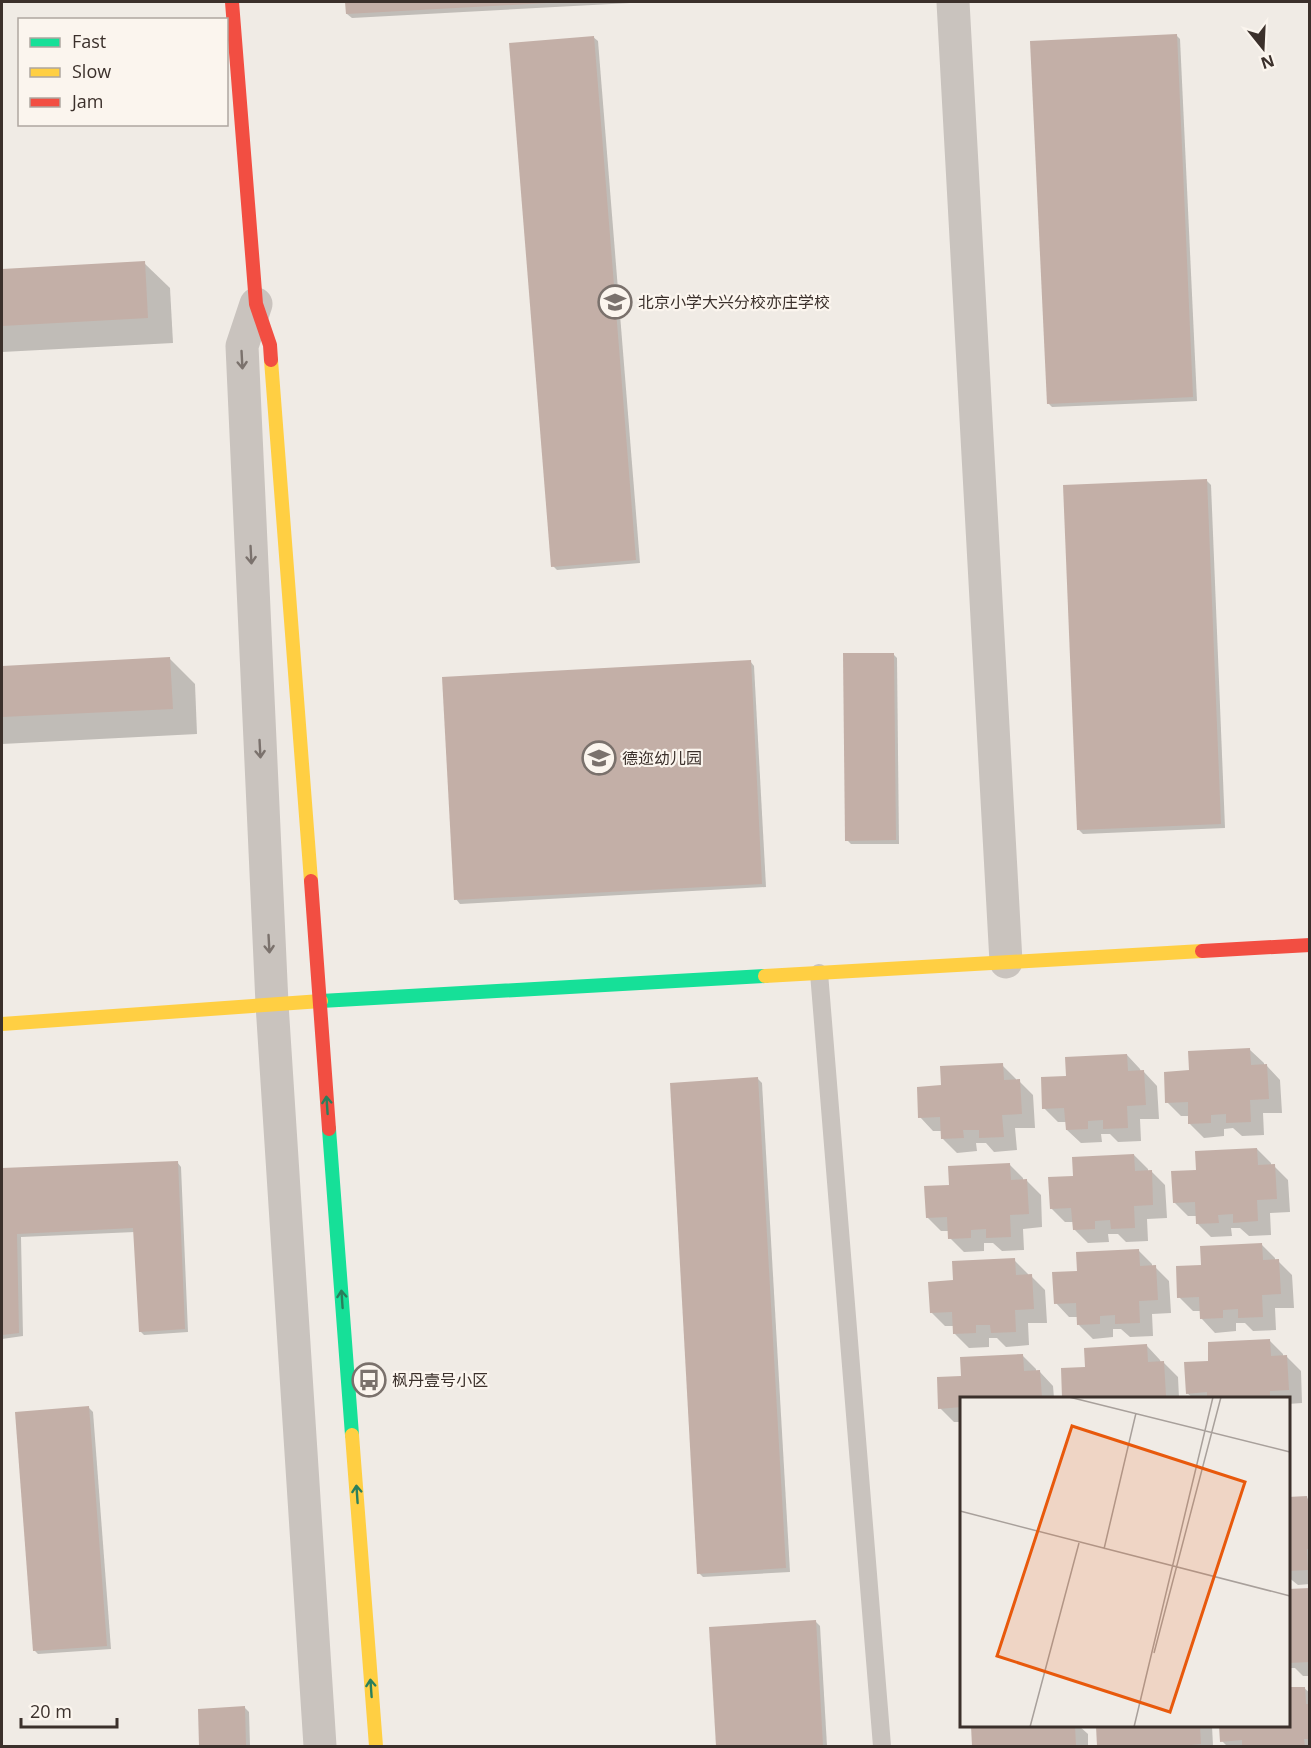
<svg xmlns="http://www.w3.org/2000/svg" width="1311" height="1748" viewBox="0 0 1311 1748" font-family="'Open Sans','Noto Sans SC',sans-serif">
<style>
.shadow{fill:#0003}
.building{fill:#c3afa7}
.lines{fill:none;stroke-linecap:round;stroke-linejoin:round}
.lane{stroke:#c9c3be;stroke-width:18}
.street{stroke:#c9c3be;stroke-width:33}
.fast{stroke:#16e098;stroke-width:14}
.slow{stroke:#ffcf43;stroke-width:14}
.jam{stroke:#f24e42;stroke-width:14}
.oneway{stroke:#7b726d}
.oneway2{stroke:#2a7f5c}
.labels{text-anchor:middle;stroke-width:4.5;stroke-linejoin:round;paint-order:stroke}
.poi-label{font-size:16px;fill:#3b302b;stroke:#fbf5ee;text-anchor:start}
.inset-road{fill:none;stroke:#a8a09b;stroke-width:1.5}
.view{fill:#e8590c;fill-opacity:0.15;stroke:#e8590c;stroke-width:3}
.inset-edge{fill:none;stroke:#3b302b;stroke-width:3}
</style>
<rect width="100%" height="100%" fill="#f0ebe5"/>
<!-- shadow -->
<g class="shadow">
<path d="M347,2H649L352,18L347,14Z"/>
<path d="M1176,35L1180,39L1197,401L1052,407L1048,403Z"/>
<path d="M593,37L598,41L640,563L557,570L553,566Z"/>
<path d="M144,263L170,288L173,343L2,352V271Z"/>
<path d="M1207,481L1211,485L1225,828L1083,834L1079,830Z"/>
<path d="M893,654L897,658L899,844H851L847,840Z"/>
<path d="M170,659L195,684L197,734L2,744V667Z"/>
<path d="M750,661L754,666L766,887L460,904L456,899Z"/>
<path d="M1250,1050L1264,1063V1066H1267L1280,1080L1282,1113H1263L1264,1135L1242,1136L1233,1128L1224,1129V1136L1204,1138L1190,1124V1116H1181L1167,1102L1190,1072Z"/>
<path d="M1127,1055L1140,1069L1141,1072H1144L1157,1086L1159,1119H1140L1141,1141L1118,1142L1110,1134H1101L1102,1142L1081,1143L1067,1130V1122H1058L1044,1108L1067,1077Z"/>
<path d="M1002,1065L1016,1079V1081H1019L1033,1095L1035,1128H1015L1017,1150L994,1152L986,1143H976L977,1151L957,1153L943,1139L942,1131H933L920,1117L943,1087Z"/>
<path d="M758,1079L762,1083L790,1572L703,1577L699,1573Z"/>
<path d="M1257,1149L1271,1163V1166H1274L1288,1180L1290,1212L1270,1213L1271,1235L1249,1236L1240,1228H1231L1232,1236L1211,1237L1197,1223V1216H1188L1174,1202L1197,1171Z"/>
<path d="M1134,1155L1148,1169V1172L1151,1171L1165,1185L1167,1218L1147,1219L1148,1241L1126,1242L1118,1234H1108L1109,1242L1088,1243L1074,1229V1222H1065L1051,1208L1074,1177Z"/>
<path d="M177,1162L181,1167L188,1332L144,1335L140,1331L135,1232L21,1237L23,1336L2,1339V1170Z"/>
<path d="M1009,1164L1023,1178V1181H1027L1041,1195L1042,1227L1023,1229L1024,1250L1002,1251L993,1243H984V1251L964,1252L950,1238L949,1231H941L927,1217L950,1186Z"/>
<path d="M1261,1244L1275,1258V1261H1278L1292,1275L1294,1308H1275L1276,1330L1253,1331L1245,1323H1236V1331L1215,1333L1202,1319L1201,1311H1193L1179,1297L1202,1267Z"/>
<path d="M1138,1250L1152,1264V1267H1155L1169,1281L1171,1313L1152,1314L1153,1336L1130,1337L1121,1329H1113V1337L1093,1339L1079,1325L1078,1317H1069L1056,1303L1079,1272Z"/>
<path d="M1014,1260L1028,1274V1276H1031L1045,1290L1047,1323H1028L1029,1345L1006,1347L997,1338H989V1347L969,1348L955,1334L954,1326H945L931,1312L955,1282Z"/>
<path d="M1269,1340L1283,1354V1357H1287L1301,1371L1302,1403L1288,1404V1398H1193L1187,1393L1210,1362Z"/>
<path d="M1147,1346L1160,1360L1161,1363H1164L1178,1377L1179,1398H1064L1062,1369L1087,1368Z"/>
<path d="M1022,1355L1036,1369V1372H1040L1053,1386L1054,1398H962V1422H954L940,1408L963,1377Z"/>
<path d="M89,1408L93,1412L111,1649L38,1654L34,1650Z"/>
<path d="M1307,1498L1310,1501V1584L1298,1585L1288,1577V1499Z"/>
<path d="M1310,1589V1676H1303L1295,1668H1288V1590Z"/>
<path d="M816,1622L820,1626L827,1746H717L711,1628Z"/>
<path d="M1304,1688L1310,1693V1746H1227L1222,1741L1221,1726H1288Z"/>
<path d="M245,1708L249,1712L250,1746H200V1710Z"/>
<path d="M995,1726H1079L1088,1734V1746H974L973,1727Z"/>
<path d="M1097,1726H1212L1213,1746H1098Z"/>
</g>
<!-- building -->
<g class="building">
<path d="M345,2H547V3L346,14Z"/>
<path d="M1177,34L1193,397L1047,404L1030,41Z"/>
<path d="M594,36L636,560L551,567L509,43Z"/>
<path d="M145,261L148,318L2,326V269Z"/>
<path d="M1207,479L1221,824L1077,830L1063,485Z"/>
<path d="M843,653H894L896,840L845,841Z"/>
<path d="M170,657L173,709L2,717V666Z"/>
<path d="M751,660L762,884L454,900L442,677Z"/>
<path d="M1250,1048L1251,1065L1267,1064L1269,1099L1250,1100L1251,1122L1226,1123V1114L1211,1115V1123L1188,1124V1102L1165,1103L1164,1072L1189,1070L1188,1051Z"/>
<path d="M1127,1054L1128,1071L1144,1070L1146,1105L1127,1106L1128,1128L1103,1129V1120L1088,1121V1129L1066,1130L1064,1108L1042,1109L1041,1077L1066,1076L1065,1057Z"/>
<path d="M1003,1063L1004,1080L1020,1079L1022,1114L1002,1115L1004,1137L979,1138V1130H963L964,1138L941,1139L940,1117L918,1118L917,1087L941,1085L940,1066Z"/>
<path d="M758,1077L786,1568L697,1574L670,1083Z"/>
<path d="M1257,1148L1258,1165L1275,1164L1277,1199L1257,1200L1258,1221L1233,1223V1214L1218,1215L1219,1223L1196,1224L1195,1202L1173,1203L1171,1171L1196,1170L1195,1151Z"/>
<path d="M1134,1154L1135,1171L1152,1170L1153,1205L1134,1206L1135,1228L1111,1229L1110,1220L1095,1221V1229L1073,1230L1071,1208L1050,1209L1048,1177L1073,1176L1072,1157Z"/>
<path d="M178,1161L185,1329L139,1332L133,1228L17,1234L19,1333L2,1335V1168Z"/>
<path d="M1010,1163L1011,1180L1027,1179L1029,1214L1010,1215L1011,1237L986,1238V1229L971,1230V1238L948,1239L947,1217L926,1218L924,1186L949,1185L948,1166Z"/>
<path d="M1262,1243L1263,1260L1279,1259L1281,1294L1262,1295L1263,1317L1238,1318V1309L1223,1310V1318L1200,1319L1199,1297L1177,1298L1176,1266L1201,1265L1200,1246Z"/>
<path d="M1139,1249L1140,1266L1156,1265L1158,1300L1139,1301L1140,1323L1115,1324V1315L1100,1316V1324L1077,1325L1076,1303L1054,1304L1052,1272L1077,1271L1076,1252Z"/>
<path d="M1015,1258L1016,1275L1032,1274L1034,1309L1015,1310L1016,1332L991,1333L990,1325H976V1333L953,1334L952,1312L930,1313L928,1282L953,1280L952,1261Z"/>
<path d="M1270,1339L1271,1356L1287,1355L1289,1390L1270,1391V1398H1207V1392L1186,1394L1184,1362L1208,1361V1342Z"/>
<path d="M1147,1344L1148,1362L1164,1361L1166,1396L1147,1397V1398H1062L1061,1368L1085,1367L1084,1348Z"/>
<path d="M1023,1354L1024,1371L1040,1370L1042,1398H962V1407L938,1409L937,1377L961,1376L960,1357Z"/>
<path d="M89,1406L107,1646L33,1651L15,1412Z"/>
<path d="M1307,1496L1310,1514V1549H1307L1308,1570L1288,1571V1497Z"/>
<path d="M1310,1588V1662L1288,1663V1589Z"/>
<path d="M816,1620L823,1746H716L709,1627Z"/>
<path d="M1288,1687H1305L1306,1704H1310V1739H1304L1305,1746H1242V1740L1220,1742L1219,1726H1288Z"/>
<path d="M245,1706L246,1746H199L198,1709Z"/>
<path d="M971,1726H1075L1076,1746H972Z"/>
<path d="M1096,1726H1200L1201,1744L1181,1746H1097Z"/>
</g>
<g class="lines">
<!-- lane -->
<path class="lane" d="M819,973L882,1746"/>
<!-- street -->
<g class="street">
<path d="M953,2L1006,962"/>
<path d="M256,304L242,346L272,1004L320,1746"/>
</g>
<!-- fast -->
<g class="fast">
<path d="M321,1001L765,976"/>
<path d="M329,1129L352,1435"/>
</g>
<!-- slow -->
<g class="slow">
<path d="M271,360L311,881"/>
<path d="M765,976L1202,951"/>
<path d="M2,1024L321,1001"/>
<path d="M352,1435L376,1746"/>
</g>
<!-- jam -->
<g class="jam">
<path d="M232,2L256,304L270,345L271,360"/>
<path d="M311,881L329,1129"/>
<path d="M1202,951L1310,945"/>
</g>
</g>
<!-- one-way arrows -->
<defs><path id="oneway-shaft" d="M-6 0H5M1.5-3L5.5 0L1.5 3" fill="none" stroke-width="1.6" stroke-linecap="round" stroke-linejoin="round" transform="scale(1.5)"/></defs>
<g class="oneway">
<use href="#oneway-shaft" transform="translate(242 360) rotate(87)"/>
<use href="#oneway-shaft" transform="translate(251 555) rotate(87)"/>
<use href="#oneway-shaft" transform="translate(260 749) rotate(87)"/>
<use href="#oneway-shaft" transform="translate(269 944) rotate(87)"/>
</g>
<g class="oneway2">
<use href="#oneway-shaft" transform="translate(327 1105) rotate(-94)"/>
<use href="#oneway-shaft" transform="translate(342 1299) rotate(-94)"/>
<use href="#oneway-shaft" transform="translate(357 1494) rotate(-94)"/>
<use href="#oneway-shaft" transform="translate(371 1688) rotate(-94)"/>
</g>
<!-- icons -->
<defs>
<g id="school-ring" transform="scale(1.725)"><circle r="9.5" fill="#fbf5ee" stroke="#7a716c" stroke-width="1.5"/><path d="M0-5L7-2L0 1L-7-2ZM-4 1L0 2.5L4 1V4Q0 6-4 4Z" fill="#7a716c"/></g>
<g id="bus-ring" transform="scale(1.725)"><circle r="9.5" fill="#fbf5ee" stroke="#7a716c" stroke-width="1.5"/><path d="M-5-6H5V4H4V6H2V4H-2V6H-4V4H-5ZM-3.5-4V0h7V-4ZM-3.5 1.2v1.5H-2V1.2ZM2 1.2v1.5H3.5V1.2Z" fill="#7a716c"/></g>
</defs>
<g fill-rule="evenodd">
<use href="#school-ring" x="615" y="302"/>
<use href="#school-ring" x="599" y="758"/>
<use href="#bus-ring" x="369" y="1380"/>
</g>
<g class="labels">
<!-- poi labels -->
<g class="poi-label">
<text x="638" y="308">北京小学大兴分校亦庄学校</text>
<text x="622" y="764">德迩幼儿园</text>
<text x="392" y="1386">枫丹壹号小区</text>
</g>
</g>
<!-- overview -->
<g transform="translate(960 1397)">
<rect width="330" height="330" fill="#f0ebe5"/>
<path class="inset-road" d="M109,0L330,55M0,114L330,199M144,152L176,16M194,256L261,0M70,330L119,146M174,330L253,0"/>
<path class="view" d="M112,29L285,85L210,315L37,259Z"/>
<rect width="330" height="330" class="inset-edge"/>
</g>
<!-- border -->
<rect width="1311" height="1748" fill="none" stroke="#3b302b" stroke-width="6"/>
<!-- legend -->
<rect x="18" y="18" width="210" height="108" fill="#fbf5ee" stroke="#aea6a0" stroke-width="1.5"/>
<rect x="30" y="38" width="30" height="9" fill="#16e098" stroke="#aea6a0" stroke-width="1.5"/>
<text x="72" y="48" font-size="18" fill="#3b302b">Fast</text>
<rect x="30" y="68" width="30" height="9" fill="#ffcf43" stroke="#aea6a0" stroke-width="1.5"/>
<text x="72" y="78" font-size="18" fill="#3b302b">Slow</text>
<rect x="30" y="98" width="30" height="9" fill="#f24e42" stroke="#aea6a0" stroke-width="1.5"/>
<text x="72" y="108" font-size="18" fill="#3b302b">Jam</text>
<!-- north arrow -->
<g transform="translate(1263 48) rotate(162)" stroke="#fbf5ee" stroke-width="4.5" paint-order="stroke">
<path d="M0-4.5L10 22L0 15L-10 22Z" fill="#3b302b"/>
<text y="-9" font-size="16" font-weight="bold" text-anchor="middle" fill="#3b302b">N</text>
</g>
<!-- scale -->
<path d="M21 1718v9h96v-9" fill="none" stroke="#3b302b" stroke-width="3"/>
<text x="30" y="1718" font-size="18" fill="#3b302b" stroke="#fbf5ee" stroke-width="4.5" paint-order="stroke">20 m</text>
</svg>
